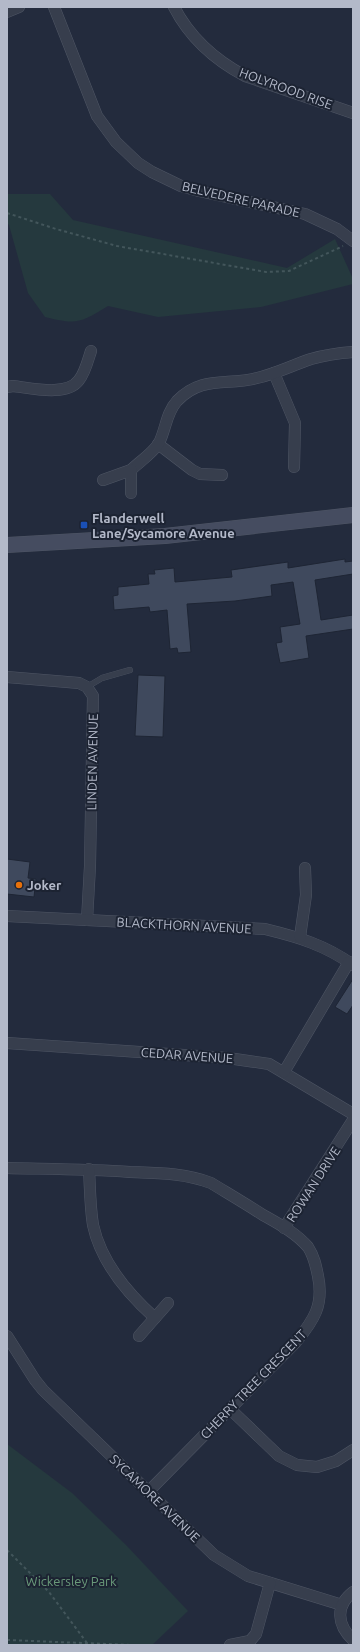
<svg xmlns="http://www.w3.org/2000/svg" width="360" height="1652" viewBox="0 0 360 1652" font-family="Ubuntu,sans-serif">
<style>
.green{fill:#25393e}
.building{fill:#3f495d;stroke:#1e2534}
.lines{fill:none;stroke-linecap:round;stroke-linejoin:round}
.lane-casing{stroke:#4f5665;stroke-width:6}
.street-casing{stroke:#4f5665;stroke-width:12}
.secondary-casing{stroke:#4f5665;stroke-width:16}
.path{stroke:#43565b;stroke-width:2;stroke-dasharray:3 3;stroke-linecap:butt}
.lane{stroke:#373e4d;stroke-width:5.5}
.street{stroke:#373e4d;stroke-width:11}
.secondary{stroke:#454c60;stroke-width:15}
.transit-dot{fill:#1a4fb4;stroke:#1c2332;stroke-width:1.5}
.food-dot{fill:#e8710a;stroke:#1c2332;stroke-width:1.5}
.labels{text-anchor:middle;stroke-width:4;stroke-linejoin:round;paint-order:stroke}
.street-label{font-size:13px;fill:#b3b9c9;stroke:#1c2332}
.poi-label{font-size:13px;font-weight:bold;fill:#b3b9c9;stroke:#1c2332;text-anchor:start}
.park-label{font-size:13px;fill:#6a9a7a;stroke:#1c2332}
</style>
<rect width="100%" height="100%" fill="#232b3d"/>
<!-- green -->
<g class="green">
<path d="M7,194H50L73,220L287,268L335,239L353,279V284L261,307L158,317L108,306C80,323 77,325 45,317L28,293L9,225L7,223Z"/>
<path d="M7,1444L72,1493L126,1545L188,1611L152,1645H7Z"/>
</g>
<!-- building -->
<g class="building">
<path d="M345,559V562L353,561V574L315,580L321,620L353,615V629L306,636L309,658L280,663L276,643L282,642L280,627L300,624L293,582L271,585L272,596L235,601L187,604L191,652L178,653L177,648L170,649L167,610L150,612L149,607L114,610L113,596L118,595V587L149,584L148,574H155L154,570L174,568L175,582L232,577L231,570L288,562V568Z"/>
<path d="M138,675L165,676L163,737L135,736Z"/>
<path d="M7,859L30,862L28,878L36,879L34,897L7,894Z"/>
<path d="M353,979V1005L347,1014L335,1007Z"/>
</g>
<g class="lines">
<!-- lane casing -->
<g class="lane-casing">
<path id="lane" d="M87,687L102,678L130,670"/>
</g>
<!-- street casing -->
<g class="street-casing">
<g id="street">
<path d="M54,7L97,116L116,142L138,163L152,172L181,186L199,191L305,214L337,229L353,241"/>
<path d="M174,7C190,38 215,60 245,76L353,113"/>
<path d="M7,12L19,7"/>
<path d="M274,373L295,423L294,467"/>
<path d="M7,387L13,386C31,388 67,397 79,380C85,373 88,360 91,351"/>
<path d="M158,444L192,470L200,474L222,475"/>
<path d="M131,470C139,462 153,453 159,443C166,429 166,413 177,401C202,375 227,386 257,378C275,374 293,365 311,359C325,355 339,353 353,352"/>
<path d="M103,480L131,470V493"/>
<path d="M7,677L79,683L87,687L93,696L90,866L87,920"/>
<path d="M7,916L265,929C298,937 325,945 353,965"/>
<path d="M300,937L306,895L305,868"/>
<path d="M7,1043L228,1058L269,1064L353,1114"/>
<path d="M284,1072L349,962"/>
<path d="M7,1168C48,1169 89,1169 130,1172C158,1173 185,1173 211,1183C229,1194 246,1204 263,1215C279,1224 296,1233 308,1247C314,1256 316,1266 318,1276C324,1305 314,1320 296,1342L148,1492"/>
<path d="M89,1169C90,1187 90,1207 93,1225C101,1262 127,1293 155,1318"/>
<path d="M284,1228L353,1120"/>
<path d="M7,1336L35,1380L43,1390L214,1555L248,1576L342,1605"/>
<path d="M139,1336L168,1303"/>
<path d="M230,1409L279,1456L297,1465L317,1467L336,1461L353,1450"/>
<path d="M353,1592C335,1606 337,1625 353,1640"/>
<path d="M230,1645L250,1641L256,1634L270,1583"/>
</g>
</g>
<!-- secondary casing -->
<g class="secondary-casing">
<path id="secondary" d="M7,545L165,536L353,515"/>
</g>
<!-- path -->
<g class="path">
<path d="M7,213L56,229L117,246L266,272L289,271L343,246"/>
<path d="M7,1550L49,1592L87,1643"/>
<path d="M7,1640L133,1645"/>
</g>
<!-- lane -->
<use href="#lane" class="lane"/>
<!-- street -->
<use href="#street" class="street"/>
<!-- secondary -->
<use href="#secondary" class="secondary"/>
</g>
<!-- markers -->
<rect class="transit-dot" x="80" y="521" width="8" height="8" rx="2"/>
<circle class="food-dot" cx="19" cy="885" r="4"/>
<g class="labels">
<!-- street labels -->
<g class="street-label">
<text transform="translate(286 88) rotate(20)" y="5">HOLYROOD RISE</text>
<text transform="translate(241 199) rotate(13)" y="5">BELVEDERE PARADE</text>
<text transform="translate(92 762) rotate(-89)" y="5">LINDEN AVENUE</text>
<text transform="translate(184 925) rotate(3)" y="5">BLACKTHORN AVENUE</text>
<text transform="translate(187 1055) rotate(4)" y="5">CEDAR AVENUE</text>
<text transform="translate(313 1184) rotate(-57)" y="5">ROWAN DRIVE</text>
<text transform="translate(253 1384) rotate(-46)" y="5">CHERRY TREE CRESCENT</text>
<text transform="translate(155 1498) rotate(44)" y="5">SYCAMORE AVENUE</text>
</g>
<!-- poi labels -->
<g class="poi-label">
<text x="92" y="523">Flanderwell<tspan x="92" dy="15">Lane/Sycamore Avenue</tspan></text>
<text x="27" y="890">Joker</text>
</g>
<!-- park labels -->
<g class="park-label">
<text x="71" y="1586">Wickersley Park</text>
</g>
</g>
<!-- border -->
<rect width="360" height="1652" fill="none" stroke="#b3b9c9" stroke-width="16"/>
</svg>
